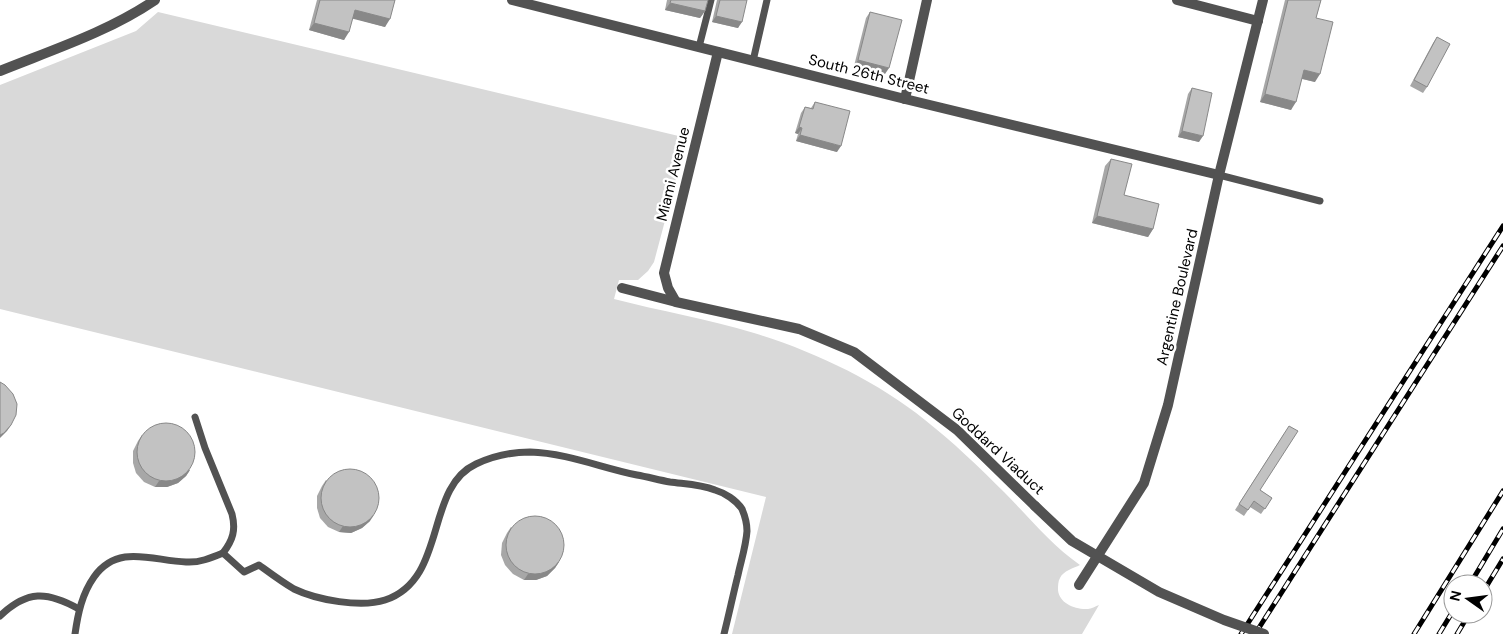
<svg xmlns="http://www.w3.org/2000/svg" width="1503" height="634" viewBox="0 0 1503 634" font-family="'DM Sans',sans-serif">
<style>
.green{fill:#d9d9d9}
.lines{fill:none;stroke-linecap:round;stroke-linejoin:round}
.lane{stroke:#525252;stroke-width:7}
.street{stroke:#525252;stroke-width:10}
.rail-casing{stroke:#000;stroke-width:5}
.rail{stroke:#fff;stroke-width:3;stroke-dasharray:9;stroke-linecap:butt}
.street-bridge{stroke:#525252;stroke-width:10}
.wall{fill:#a7a7a7}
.shaded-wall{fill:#888}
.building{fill:#c2c2c2;stroke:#888}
.labels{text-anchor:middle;stroke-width:5;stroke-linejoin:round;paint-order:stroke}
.street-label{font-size:15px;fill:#000;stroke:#fff}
</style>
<rect width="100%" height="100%" fill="#fff"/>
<!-- green -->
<path class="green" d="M158,12L687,138L654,262L648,271L638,280H619L614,299C660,311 708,319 754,333C813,351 877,381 925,420C953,442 979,467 1004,492C1029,517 1050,544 1080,565C1074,568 1063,571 1060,578C1058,581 1058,586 1058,590C1059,603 1075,610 1088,609C1091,609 1096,606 1099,605L1082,634H732L766,497L0,309V85L136,31Z"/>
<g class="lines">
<!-- lane -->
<g class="lane">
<path d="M699,47L711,0"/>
<path d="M753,61L767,0"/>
<path d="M1219,175L1320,201"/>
<path d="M195,417L205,448L232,514C236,530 233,540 223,553"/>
<path d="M0,616C27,590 47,591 79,609"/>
<path d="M75,634C78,613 82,594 94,577C118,543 153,561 186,562C199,563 211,558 223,553L244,572L259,565C270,573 282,582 294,589C317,600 361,608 385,600C448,579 424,488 476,464C493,456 511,452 530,452C567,453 602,468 637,475C648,477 659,480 670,482C685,484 700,484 715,490C725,493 736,500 742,509C745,516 747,524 747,531C746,546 741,561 738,575C733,595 729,614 724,634"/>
</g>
<!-- street -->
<g class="street">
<path d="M512,0L905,99L1219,175"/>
<path d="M1177,0L1258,21"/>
<path d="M0,71C52,50 108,32 155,0"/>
<path d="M905,99L927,0"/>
<path d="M622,288L676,302L799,329L854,352L957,430L1035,506"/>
<path d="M676,302L668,288L664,273L718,52"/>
<path d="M1079,585L1144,483L1168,405L1219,175L1263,0"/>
</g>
<!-- rail casing -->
<g class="rail-casing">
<g id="rail">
<path d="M1470,584L1503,529"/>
<path d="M1483,592L1503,559"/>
<path d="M1241,634L1503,226"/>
<path d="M1255,634L1503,246"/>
<path d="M1414,634L1503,491"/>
<path d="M1439,634L1453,611"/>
<path d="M1457,634L1469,614"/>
</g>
</g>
<!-- rail -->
<use href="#rail" class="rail"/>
<!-- street-bridge -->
<path class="street-bridge" d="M1035,506L1072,541L1159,592L1224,620L1264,634"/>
</g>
<!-- wall -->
<g class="wall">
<path d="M317,0H395L385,27L353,18L344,40L309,30Z"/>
<path d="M667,0H708L705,11L700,18L665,10Z"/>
<path d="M717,0H747L738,28L712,22Z"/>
<path d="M1285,0H1321L1316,18L1315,82L1302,79L1291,110L1260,102Z"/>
<path d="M870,12L885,74L854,66L866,18Z"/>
<path d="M1437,37L1427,87L1423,93L1410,86L1433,43Z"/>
<path d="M1192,88L1199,142L1178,137L1188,94Z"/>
<path d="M815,102L837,152L796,141L798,134L795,133L801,113L805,107L811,108Z"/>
<path d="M1111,159L1124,195L1153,229L1148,237L1092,223L1105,166Z"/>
<path d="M1285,432L1260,490L1272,498L1261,514L1250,507L1244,516L1235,510Z"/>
<path d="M142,435L190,470L186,476L178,483L167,487H155L144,482L136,473L133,463V451L138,441Z"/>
<path d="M326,480L370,521L362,528L351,533L339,532L328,527L320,518L317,508V496L322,486Z"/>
<path d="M511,527L559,562L555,568L547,576L536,580H524L513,574L505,565L501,555L502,543L507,533Z"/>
</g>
<!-- shaded-wall -->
<g class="shaded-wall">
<path d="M670,3L705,11L700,18L665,10Z"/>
<path d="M355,10L390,19L385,27L350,18Z"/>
<path d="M716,16L742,22L738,28L712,22Z"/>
<path d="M314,23L349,32L344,40L309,30Z"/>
<path d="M858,60L889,68L885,74L854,66Z"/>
<path d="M1304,70L1320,74L1315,82L1299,78Z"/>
<path d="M1265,94L1296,102L1291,110L1260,102Z"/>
<path d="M799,127L802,128L798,134L795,133Z"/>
<path d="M1182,131L1203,136L1199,142L1178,137Z"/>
<path d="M800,135L841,146L837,152L796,141Z"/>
<path d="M1097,216L1153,229L1148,237L1092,223Z"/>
<path d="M11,425L7,431L0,438V435Z"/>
<path d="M190,470L186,476L178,483L167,487H155L159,481Z"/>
<path d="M374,515L370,521L362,528L351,533L339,532L343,526Z"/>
<path d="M559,562L555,568L547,576L536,580H524L528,574Z"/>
</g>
<!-- building -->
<g class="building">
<path d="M320,0H395L390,19L355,10L349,32L314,23Z"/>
<path d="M671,0H708L705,11L670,3Z"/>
<path d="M720,0H747L742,22L716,16Z"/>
<path d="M1288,0H1321L1316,18L1333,22L1320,74L1304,70L1296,102L1265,94Z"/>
<path d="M870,12L902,20L889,68L858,60Z"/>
<path d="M1437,37L1450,44L1427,87L1414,80Z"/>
<path d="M1192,88L1212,93L1203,136L1182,131Z"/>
<path d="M815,102L850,111L841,146L800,135L802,128L799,127L805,107L813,109Z"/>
<path d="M1111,159L1132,164L1124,195L1159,204L1153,229L1097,216Z"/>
<path d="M0,382L5,385L13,394L17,404L16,415L11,425L4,433L0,435Z"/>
<circle cx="166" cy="452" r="29"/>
<path d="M1289,426L1298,431L1260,490L1272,498L1265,509L1254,501L1248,510L1239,504Z"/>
<circle cx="350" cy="498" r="29"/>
<circle cx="535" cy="545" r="29"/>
</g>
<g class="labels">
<!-- street labels -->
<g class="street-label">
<text transform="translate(869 74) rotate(14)" y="5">South 26th Street</text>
<text transform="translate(673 174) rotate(-76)" y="5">Miami Avenue</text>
<text transform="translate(1177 297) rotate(-77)" y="5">Argentine Boulevard</text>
<text transform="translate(998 451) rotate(43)" y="5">Goddard Viaduct</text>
</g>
</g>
<!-- north arrow -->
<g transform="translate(1468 599) rotate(284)"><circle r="24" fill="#ffffff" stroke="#999999"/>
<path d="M0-4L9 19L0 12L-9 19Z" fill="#000000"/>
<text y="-8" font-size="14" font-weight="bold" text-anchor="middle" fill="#000000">N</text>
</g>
</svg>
